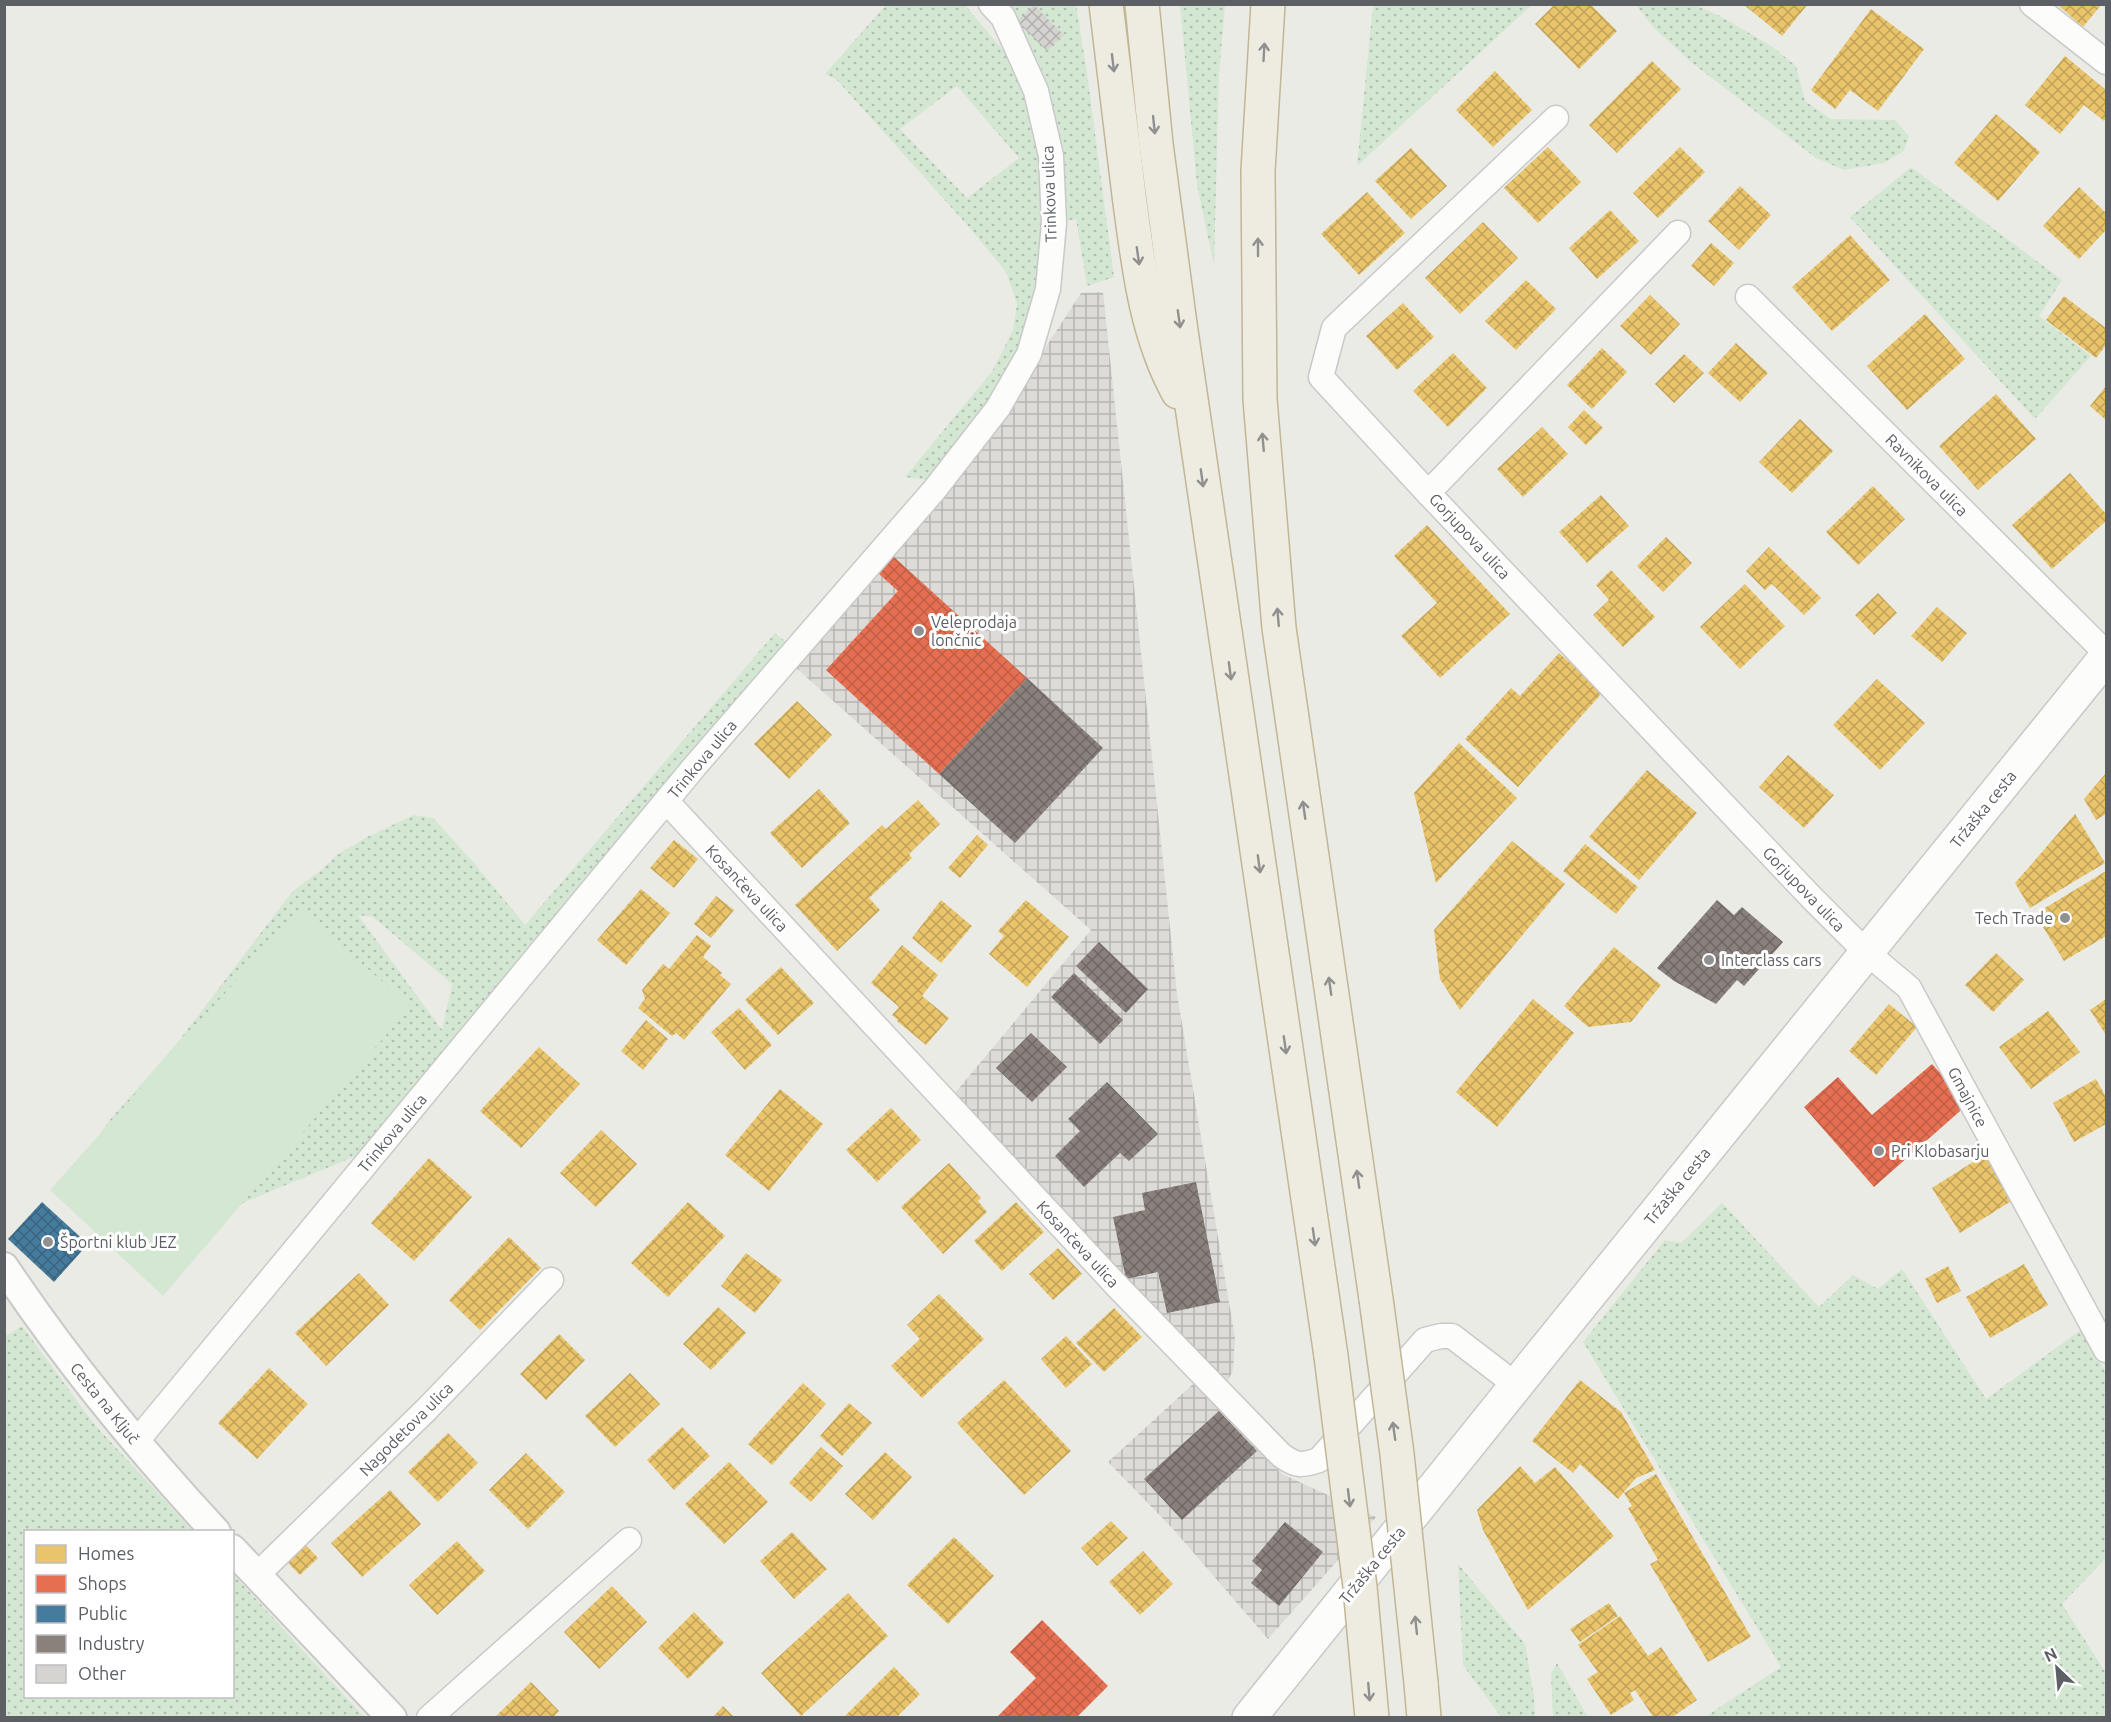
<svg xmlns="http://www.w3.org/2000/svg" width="2111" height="1722" viewBox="0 0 2111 1722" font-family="Ubuntu,sans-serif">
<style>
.industrial{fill:url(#industrial-grid)}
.grass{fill:url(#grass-dots);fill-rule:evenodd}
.garden{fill:#d4e7d3}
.homes{fill:url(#homes-cross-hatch)}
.shops{fill:url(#shops-cross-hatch)}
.public{fill:url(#public-cross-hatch)}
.industry{fill:url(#industry-cross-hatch)}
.building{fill:url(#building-cross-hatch)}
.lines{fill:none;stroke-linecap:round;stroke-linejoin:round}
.minor-casing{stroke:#c8c9c8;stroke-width:27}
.tertiary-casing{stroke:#c8c9c8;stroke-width:32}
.secondary-casing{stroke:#c8c9c8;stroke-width:36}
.motorway-casing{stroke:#c1b695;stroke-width:36}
.minor{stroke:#fcfcfb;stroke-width:24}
.tertiary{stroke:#fcfcfb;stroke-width:28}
.secondary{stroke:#fcfcfb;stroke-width:33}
.motorway{stroke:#eeece1;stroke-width:33}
.motorway-bridge-casing{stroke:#c1b695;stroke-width:36;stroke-linecap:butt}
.motorway-bridge{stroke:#eeece1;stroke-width:33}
.oneway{stroke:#8f908f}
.poi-dot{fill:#8e9091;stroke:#fff;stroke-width:2}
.labels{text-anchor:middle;stroke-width:6;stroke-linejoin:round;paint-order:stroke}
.street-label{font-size:16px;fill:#5c5f63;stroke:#fff}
.poi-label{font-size:16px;fill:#5c5f63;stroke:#fff;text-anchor:start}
</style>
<defs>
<pattern id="industrial-grid" width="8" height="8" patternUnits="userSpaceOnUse" patternTransform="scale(1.5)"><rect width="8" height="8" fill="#dcdbd7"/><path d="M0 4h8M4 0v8" fill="none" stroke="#b6b5b2"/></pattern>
<pattern id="grass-dots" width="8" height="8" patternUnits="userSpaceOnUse" patternTransform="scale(1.5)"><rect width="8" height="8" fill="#d4e7d3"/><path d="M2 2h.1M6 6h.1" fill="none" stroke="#afbeaf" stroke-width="1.8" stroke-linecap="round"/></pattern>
<pattern id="homes-cross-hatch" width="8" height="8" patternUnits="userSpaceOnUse" patternTransform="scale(1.5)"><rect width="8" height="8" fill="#e9c46a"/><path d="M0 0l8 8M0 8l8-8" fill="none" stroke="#c0a25b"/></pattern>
<pattern id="shops-cross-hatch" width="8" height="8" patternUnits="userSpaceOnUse" patternTransform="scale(1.5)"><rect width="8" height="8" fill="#e76f51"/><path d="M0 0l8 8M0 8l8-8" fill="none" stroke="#be5e47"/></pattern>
<pattern id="public-cross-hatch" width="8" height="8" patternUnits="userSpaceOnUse" patternTransform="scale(1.5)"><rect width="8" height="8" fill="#457b9d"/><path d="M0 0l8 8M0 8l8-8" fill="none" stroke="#3b637d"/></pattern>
<pattern id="industry-cross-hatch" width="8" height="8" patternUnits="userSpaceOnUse" patternTransform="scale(1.5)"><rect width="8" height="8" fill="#8a817c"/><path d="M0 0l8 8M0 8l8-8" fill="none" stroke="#6e6864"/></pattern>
<pattern id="building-cross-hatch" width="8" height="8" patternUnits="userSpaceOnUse" patternTransform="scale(1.5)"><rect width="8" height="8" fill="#d5d4d1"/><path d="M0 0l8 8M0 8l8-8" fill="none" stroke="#b0afad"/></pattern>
</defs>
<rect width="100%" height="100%" fill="#ebebe6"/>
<!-- industrial -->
<g class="industrial">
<path d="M1103,292L1177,994L1235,1338L1233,1370L1224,1389L954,1094L1091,930L796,668L936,501L991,431L1081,293Z"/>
<path d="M1193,1384L1219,1410L1221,1408L1282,1474L1376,1517L1268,1639L1173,1529L1108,1462Z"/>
</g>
<!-- grass -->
<g class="grass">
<path d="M886,5H965L1007,55L1030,104L1040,161L1044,227L1038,295L1018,352L990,399L951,452L927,480L905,477L993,370L1013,330L1017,304L1006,272L969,227L836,79L825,74ZM957,86L1019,158L967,198L900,129Z"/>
<path d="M992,5H1076L1087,73L1114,277L1087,286L1076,219L1064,221C1060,164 1061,89 1026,42C1016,29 1003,17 992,5Z"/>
<path d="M1180,5H1225L1219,74L1214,265L1197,185Z"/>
<path d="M1373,5H1532L1357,166Z"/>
<path d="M1636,5H1695L1720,16L1773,47L1796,66L1805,101L1831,119L1895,120L1909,136L1904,151L1884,163L1844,170L1816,158L1691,62L1653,27Z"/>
<path d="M1911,167L2062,280L2039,316L2091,356L2035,419L1850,217Z"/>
<path d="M775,633L786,642L358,1155L127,1251L66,1183L109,1121L178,1042L292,892L322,869L337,855L367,837L414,815L433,818L474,863L525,925ZM358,915L373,917L452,984L442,1030Z"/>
<path d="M1722,1203L1819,1307L1853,1275L1878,1289L1902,1269L1986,1399L2081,1330L2106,1373V1558L2062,1604L2106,1673V1717H1705L1781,1667L1583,1342L1665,1240L1681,1243Z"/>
<path d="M22,1326L94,1424L193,1531L26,1532V1696H232L233,1574L364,1717H5L4,1337Z"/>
<path d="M1458,1564L1525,1644L1534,1697L1535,1717H1501L1463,1665Z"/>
<path d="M1557,1663L1588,1717H1553L1551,1674Z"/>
</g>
<!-- garden -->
<path class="garden" d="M299,910L411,1006L163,1296L50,1190Z"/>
<!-- homes -->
<g class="homes">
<path d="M1555,4H1590L1617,31L1579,69L1535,24Z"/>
<path d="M1743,4H1808L1782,36Z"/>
<path d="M2057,4H2102L2083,27Z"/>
<path d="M1871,9L1924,49L1878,111L1850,90L1835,109L1811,90Z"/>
<path d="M2065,56L2106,90V118L2104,121L2084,105L2060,134L2025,105Z"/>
<path d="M1652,61L1681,89L1617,153L1589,125Z"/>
<path d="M1495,71L1532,110L1493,147L1456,110Z"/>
<path d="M1996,114L2040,152L1998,201L1954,163Z"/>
<path d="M1548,147L1581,182L1538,223L1504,188Z"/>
<path d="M1680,147L1705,172L1658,218L1633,193Z"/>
<path d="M1411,148L1447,186L1411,219L1375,181Z"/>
<path d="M1740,186L1771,215L1739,250L1708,221Z"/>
<path d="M2079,187L2106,213V230L2079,259L2043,226Z"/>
<path d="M1367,192L1405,233L1359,275L1321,234Z"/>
<path d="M1610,210L1639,241L1597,279L1569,248Z"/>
<path d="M1483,222L1518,258L1460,314L1425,278Z"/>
<path d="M1850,235L1890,280L1832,331L1792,287Z"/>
<path d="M1711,243L1734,263L1714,286L1691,266Z"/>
<path d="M1526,280L1556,309L1516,350L1485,321Z"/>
<path d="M1650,295L1680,324L1651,355L1620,326Z"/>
<path d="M2064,296L2106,328V345L2096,358L2046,320Z"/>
<path d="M1403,303L1434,337L1397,370L1366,336Z"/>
<path d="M1925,314L1965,359L1907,410L1867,366Z"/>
<path d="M1736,343L1768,373L1740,402L1708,373Z"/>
<path d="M1602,348L1627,372L1592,409L1567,385Z"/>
<path d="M1453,353L1487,388L1448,427L1413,391Z"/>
<path d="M1684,354L1704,373L1674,403L1655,384Z"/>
<path d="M2106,386V420L2090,406Z"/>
<path d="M1996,394L2036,439L1978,490L1939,446Z"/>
<path d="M1584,410L1603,428L1586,445L1568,427Z"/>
<path d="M1800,419L1833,451L1792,493L1759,462Z"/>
<path d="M1542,427L1568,454L1523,497L1497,469Z"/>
<path d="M2070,473L2106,514V521L2052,569L2012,525Z"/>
<path d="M1873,486L1905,519L1858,565L1826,532Z"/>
<path d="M1601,495L1629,526L1587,563L1559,532Z"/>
<path d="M1427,525L1510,614L1440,678L1401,636L1437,603L1394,556Z"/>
<path d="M1666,537L1692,563L1663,592L1637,566Z"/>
<path d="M1769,547L1821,598L1804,615L1772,584L1765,590L1746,571Z"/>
<path d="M1611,570L1655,617L1623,647L1593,615L1609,600L1596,585Z"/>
<path d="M1745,584L1785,626L1740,669L1700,627Z"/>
<path d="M1878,593L1897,613L1874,635L1855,615Z"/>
<path d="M1937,607L1967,633L1942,662L1911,636Z"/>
<path d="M1559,653L1603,692L1518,787L1465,739L1511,688L1520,696Z"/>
<path d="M1877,679L1925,723L1880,770L1833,725Z"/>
<path d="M797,701L832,735L789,779L754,744Z"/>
<path d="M1459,743L1517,798L1436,883L1414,793Z"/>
<path d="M1788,755L1834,795L1804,828L1759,787Z"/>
<path d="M1647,770L1697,813L1639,880L1589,837Z"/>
<path d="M2106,773V814L2096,820L2084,799Z"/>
<path d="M819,789L850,823L802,868L770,833Z"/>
<path d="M918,800L940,824L909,854L912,858L869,898L880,910L837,951L795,905L882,825L886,829Z"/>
<path d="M2075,814L2105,863L2030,908L2015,883Z"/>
<path d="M977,835L988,845L960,878L948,868Z"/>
<path d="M674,840L698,859L674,888L650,868Z"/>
<path d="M1512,841L1565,884L1460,1010L1440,979L1434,930Z"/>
<path d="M1585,844L1638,887L1616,914L1563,871Z"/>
<path d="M2106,871V936L2064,961L2035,914Z"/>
<path d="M641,889L670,913L626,965L597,940Z"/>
<path d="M716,896L734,910L711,938L694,924Z"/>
<path d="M941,900L972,926L941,963L912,938Z"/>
<path d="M1026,900L1069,937L1027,987L989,954L1004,936L998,931Z"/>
<path d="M697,935L711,946L703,957L722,973L720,975L731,984L684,1040L676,1033L672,1036L638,1008L645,999L642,990L663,964L669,969Z"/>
<path d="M902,945L938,975L922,996L949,1018L926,1045L897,1021L898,1020L892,1015L899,1007L871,983Z"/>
<path d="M1614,947L1661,985L1631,1022L1588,1027L1564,1006Z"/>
<path d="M1996,953L2024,980L1993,1012L1965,985Z"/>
<path d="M781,967L814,1003L778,1035L745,1000Z"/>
<path d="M1533,999L1574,1033L1497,1127L1456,1092Z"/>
<path d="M2106,999V1035L2090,1010Z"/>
<path d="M1889,1004L1917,1027L1876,1075L1849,1051Z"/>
<path d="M739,1008L772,1045L745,1070L711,1032Z"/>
<path d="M2048,1011L2080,1052L2031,1089L1999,1047Z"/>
<path d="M646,1020L668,1039L643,1070L621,1051Z"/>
<path d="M539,1047L580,1084L521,1148L480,1111Z"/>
<path d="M2096,1079L2106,1097V1124L2074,1142L2053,1103Z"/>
<path d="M780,1089L823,1124L769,1191L725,1155Z"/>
<path d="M891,1108L921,1140L877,1182L846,1150Z"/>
<path d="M601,1130L637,1164L596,1207L560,1173Z"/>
<path d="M1984,1155L2013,1200L1960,1233L1932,1188Z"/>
<path d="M429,1158L472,1197L414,1261L371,1223Z"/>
<path d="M949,1163L981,1198L978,1201L987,1212L943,1254L901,1207Z"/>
<path d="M688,1202L725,1236L668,1297L631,1263Z"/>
<path d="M1016,1202L1044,1232L1002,1271L974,1241Z"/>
<path d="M509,1237L541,1268L480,1330L449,1300Z"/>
<path d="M1058,1248L1082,1274L1053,1300L1029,1274Z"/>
<path d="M746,1253L782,1280L755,1313L721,1286Z"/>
<path d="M2024,1264L2048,1305L1990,1338L1966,1297Z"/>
<path d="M1948,1266L1961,1291L1937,1303L1925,1279Z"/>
<path d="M359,1273L389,1305L326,1366L295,1333Z"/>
<path d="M939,1294L984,1339L922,1398L891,1366L920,1339L907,1325Z"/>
<path d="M718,1307L746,1333L711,1370L683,1344Z"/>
<path d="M1114,1308L1142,1337L1104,1372L1076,1343Z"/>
<path d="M559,1334L585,1360L546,1400L520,1374Z"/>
<path d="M1066,1336L1092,1364L1066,1388L1041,1359Z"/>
<path d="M269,1368L308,1404L257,1459L218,1423Z"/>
<path d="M630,1373L660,1404L615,1447L585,1416Z"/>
<path d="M1004,1380L1071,1451L1024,1495L957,1423Z"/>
<path d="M1580,1380L1621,1412L1655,1470L1636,1478L1618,1499L1580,1464L1573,1473L1532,1441Z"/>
<path d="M803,1383L826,1404L772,1465L748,1444Z"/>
<path d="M849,1403L872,1423L842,1456L820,1436Z"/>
<path d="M682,1427L710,1456L674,1490L647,1460Z"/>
<path d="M448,1433L478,1463L438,1502L408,1472Z"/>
<path d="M821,1447L843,1466L811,1502L789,1483Z"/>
<path d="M885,1452L912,1477L873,1520L845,1494Z"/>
<path d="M526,1453L565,1492L528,1529L489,1490Z"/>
<path d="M729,1462L768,1502L724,1544L685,1504Z"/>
<path d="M1520,1466L1535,1483L1555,1467L1614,1536L1528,1610L1483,1530L1477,1510Z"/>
<path d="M1656,1474L1751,1637L1708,1662L1650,1564L1658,1560L1628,1508L1632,1506L1624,1493Z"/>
<path d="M390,1490L421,1524L362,1577L331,1543Z"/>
<path d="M1111,1521L1128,1538L1097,1566L1081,1548Z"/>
<path d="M792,1532L827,1569L794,1599L760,1561Z"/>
<path d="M954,1537L994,1576L948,1624L907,1585Z"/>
<path d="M457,1541L485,1571L437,1615L409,1585Z"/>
<path d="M304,1543L318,1558L300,1575L286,1561Z"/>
<path d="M1143,1551L1173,1584L1140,1615L1109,1582Z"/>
<path d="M612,1586L647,1622L599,1669L564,1632Z"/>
<path d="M848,1593L888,1636L801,1716L761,1673Z"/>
<path d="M1609,1603L1618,1616L1580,1642L1570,1629Z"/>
<path d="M694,1612L724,1643L688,1679L658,1648Z"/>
<path d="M1620,1616L1648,1656L1661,1647L1697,1700L1671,1718H1654L1635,1690L1630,1693L1634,1700L1611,1715L1587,1679L1598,1672L1578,1645Z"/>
<path d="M894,1667L920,1694L896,1718H843Z"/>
<path d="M531,1682L559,1711L553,1718H494Z"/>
<path d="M723,1706L735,1718H712Z"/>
</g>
<!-- shops -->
<g class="shops">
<path d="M894,557L1027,678L939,774L826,670L898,591L879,574Z"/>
<path d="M1932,1064L1968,1104L1874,1187L1804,1107L1838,1077L1872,1115Z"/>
<path d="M1042,1620L1108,1686L1076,1718H996L1036,1678L1010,1652Z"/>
</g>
<!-- public -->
<path class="public" d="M42,1202L88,1244L54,1282L8,1239Z"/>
<!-- industry -->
<g class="industry">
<path d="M1027,678L1103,748L1015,843L939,774Z"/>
<path d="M1717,900L1734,915L1742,907L1783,942L1744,986L1737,980L1716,1004L1674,981L1657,968Z"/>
<path d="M1099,942L1148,989L1126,1013L1076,966Z"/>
<path d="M1074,973L1123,1020L1100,1044L1051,997Z"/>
<path d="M1031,1033L1067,1067L1032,1102L996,1068Z"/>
<path d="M1107,1082L1158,1134L1129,1161L1120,1153L1084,1187L1055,1156L1080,1131L1068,1119Z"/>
<path d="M1196,1182L1220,1302L1167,1313L1158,1272L1126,1279L1113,1217L1145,1210L1142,1193Z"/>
<path d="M1219,1411L1257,1451L1182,1520L1144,1479Z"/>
<path d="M1285,1522L1323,1552L1279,1606L1251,1583L1262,1570L1252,1561Z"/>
</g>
<!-- building -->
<path class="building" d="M1034,5L1064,35L1047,51L1017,21Z"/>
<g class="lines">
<!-- minor casing -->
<g class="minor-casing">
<g id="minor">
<path d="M2032,4L2106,62"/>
<path d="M1556,118L1334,328L1321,377L1428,493L1811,897L1866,952L1909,988L2106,1350"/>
<path d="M1748,297L2106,653"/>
<path d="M1428,493L1678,233"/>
<path d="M667,802L1118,1287L1281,1455C1296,1466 1301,1466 1319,1460L1425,1340L1441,1336H1452L1516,1385"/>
<path d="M136,1442L695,766L935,489L998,408L1029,354L1048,289L1054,223L1051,156L1036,91L1003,17L991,4"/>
<path d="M257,1575L427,1409L551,1280"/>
<path d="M429,1718L629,1540"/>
</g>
</g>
<!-- tertiary casing -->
<g class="tertiary-casing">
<g id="tertiary">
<path d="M4,1267C67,1361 139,1449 216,1532"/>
<path d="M232,1549L392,1718"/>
</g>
</g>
<!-- secondary casing -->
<g class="secondary-casing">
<path id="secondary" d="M1249,1718L1547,1347L2106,657"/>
</g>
<!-- motorway casing -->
<g class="motorway-casing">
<g id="motorway">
<path d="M1106,4C1114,68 1121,131 1129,195C1138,262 1145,332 1178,392"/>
<path d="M1142,4L1156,144L1180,324L1331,1356"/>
<path d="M1268,4L1258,171L1260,399L1279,628L1376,1299"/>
<path d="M1421,1683L1424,1718"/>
</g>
</g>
<!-- minor -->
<use href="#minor" class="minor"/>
<!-- tertiary -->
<use href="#tertiary" class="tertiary"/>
<!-- secondary -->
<use href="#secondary" class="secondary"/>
<!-- motorway -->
<use href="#motorway" class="motorway"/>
<!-- motorway-bridge casing -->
<g class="motorway-bridge-casing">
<g id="motorway-bridge">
<path d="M1376,1299L1397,1454L1421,1683"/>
<path d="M1331,1356L1360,1587L1372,1718"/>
</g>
</g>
<!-- motorway-bridge -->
<use href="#motorway-bridge" class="motorway-bridge"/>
</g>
<!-- one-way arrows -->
<defs><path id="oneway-shaft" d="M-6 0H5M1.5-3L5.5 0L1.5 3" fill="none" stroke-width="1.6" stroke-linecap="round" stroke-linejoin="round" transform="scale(1.5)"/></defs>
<g class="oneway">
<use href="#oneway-shaft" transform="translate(1264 52) rotate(-87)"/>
<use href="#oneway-shaft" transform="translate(1113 63) rotate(83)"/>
<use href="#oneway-shaft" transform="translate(1154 125) rotate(84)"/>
<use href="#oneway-shaft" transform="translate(1258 247) rotate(-90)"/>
<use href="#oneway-shaft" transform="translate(1138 256) rotate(82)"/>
<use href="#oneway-shaft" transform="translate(1179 319) rotate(82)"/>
<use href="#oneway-shaft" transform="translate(1263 442) rotate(-95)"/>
<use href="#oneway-shaft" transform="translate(1202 478) rotate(82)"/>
<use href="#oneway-shaft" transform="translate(1278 617) rotate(-95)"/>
<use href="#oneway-shaft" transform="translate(1230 671) rotate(82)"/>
<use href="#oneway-shaft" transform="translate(1304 810) rotate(-98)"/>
<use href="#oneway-shaft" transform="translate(1259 864) rotate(82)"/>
<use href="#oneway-shaft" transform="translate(1330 986) rotate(-98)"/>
<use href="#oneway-shaft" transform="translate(1285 1045) rotate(82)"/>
<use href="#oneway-shaft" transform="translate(1358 1179) rotate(-98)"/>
<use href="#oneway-shaft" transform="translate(1314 1237) rotate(82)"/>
<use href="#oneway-shaft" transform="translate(1394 1431) rotate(-98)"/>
<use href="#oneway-shaft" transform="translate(1349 1498) rotate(83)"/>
<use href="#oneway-shaft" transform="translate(1416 1625) rotate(-96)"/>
<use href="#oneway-shaft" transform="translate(1369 1692) rotate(85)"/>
</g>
<!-- markers -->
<g class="poi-dot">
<circle cx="919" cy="631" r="6"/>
<circle cx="2065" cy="918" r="6"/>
<circle cx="1709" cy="960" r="6"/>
<circle cx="1879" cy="1151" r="6"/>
<circle cx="48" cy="1242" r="6"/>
</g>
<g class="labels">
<!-- street labels -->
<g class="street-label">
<text transform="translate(1049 194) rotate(-92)" y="6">Trinkova ulica</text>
<text transform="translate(1927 475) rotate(45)" y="6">Ravnikova ulica</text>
<text transform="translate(1470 536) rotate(47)" y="6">Gorjupova ulica</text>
<text transform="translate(702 759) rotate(-50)" y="6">Trinkova ulica</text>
<text transform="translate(1983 809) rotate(-51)" y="6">Tržaška cesta</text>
<text transform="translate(747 888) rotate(47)" y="6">Kosančeva ulica</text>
<text transform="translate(1804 889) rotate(46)" y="6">Gorjupova ulica</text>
<text transform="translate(1968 1097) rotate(62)" y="6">Gmajnice</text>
<text transform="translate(392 1133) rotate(-50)" y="6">Trinkova ulica</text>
<text transform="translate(1677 1186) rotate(-51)" y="6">Tržaška cesta</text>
<text transform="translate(1078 1244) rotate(47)" y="6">Kosančeva ulica</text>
<text transform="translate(105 1403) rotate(51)" y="6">Cesta na Ključ</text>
<text transform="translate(406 1429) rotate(-45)" y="6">Nagodetova ulica</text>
<text transform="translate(1372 1565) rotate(-51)" y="6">Tržaška cesta</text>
</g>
<!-- poi labels -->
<g class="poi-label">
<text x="931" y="628">Veleprodaja<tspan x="931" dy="18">lončnic</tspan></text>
<text x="2053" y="924" text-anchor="end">Tech Trade</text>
<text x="1721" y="966">Interclass cars</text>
<text x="1891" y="1157">Pri Klobasarju</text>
<text x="60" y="1248">Športni klub JEZ</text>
</g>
</g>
<!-- border -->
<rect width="2111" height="1722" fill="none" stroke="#5c5f63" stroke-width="12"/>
<!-- legend -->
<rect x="24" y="1530" width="210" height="168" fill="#ffffff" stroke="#bebfc1" stroke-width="1.5"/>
<rect x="36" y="1545" width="30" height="18" fill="#e9c46a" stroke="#bebfc1" stroke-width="1.5"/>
<text x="78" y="1560" font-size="18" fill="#5c5f63">Homes</text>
<rect x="36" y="1575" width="30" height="18" fill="#e76f51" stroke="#bebfc1" stroke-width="1.5"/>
<text x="78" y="1590" font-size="18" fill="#5c5f63">Shops</text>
<rect x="36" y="1605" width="30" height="18" fill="#457b9d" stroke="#bebfc1" stroke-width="1.5"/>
<text x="78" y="1620" font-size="18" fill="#5c5f63">Public</text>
<rect x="36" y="1635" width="30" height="18" fill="#8a817c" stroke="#bebfc1" stroke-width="1.5"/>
<text x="78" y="1650" font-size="18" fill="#5c5f63">Industry</text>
<rect x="36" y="1665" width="30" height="18" fill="#d5d4d1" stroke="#bebfc1" stroke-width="1.5"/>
<text x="78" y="1680" font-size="18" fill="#5c5f63">Other</text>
<!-- north arrow -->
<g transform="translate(2057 1668) rotate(334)" stroke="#ffffff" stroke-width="4.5" paint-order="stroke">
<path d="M0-4.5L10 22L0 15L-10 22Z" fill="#5c5f63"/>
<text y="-9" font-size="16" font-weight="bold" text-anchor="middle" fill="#5c5f63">N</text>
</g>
</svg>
